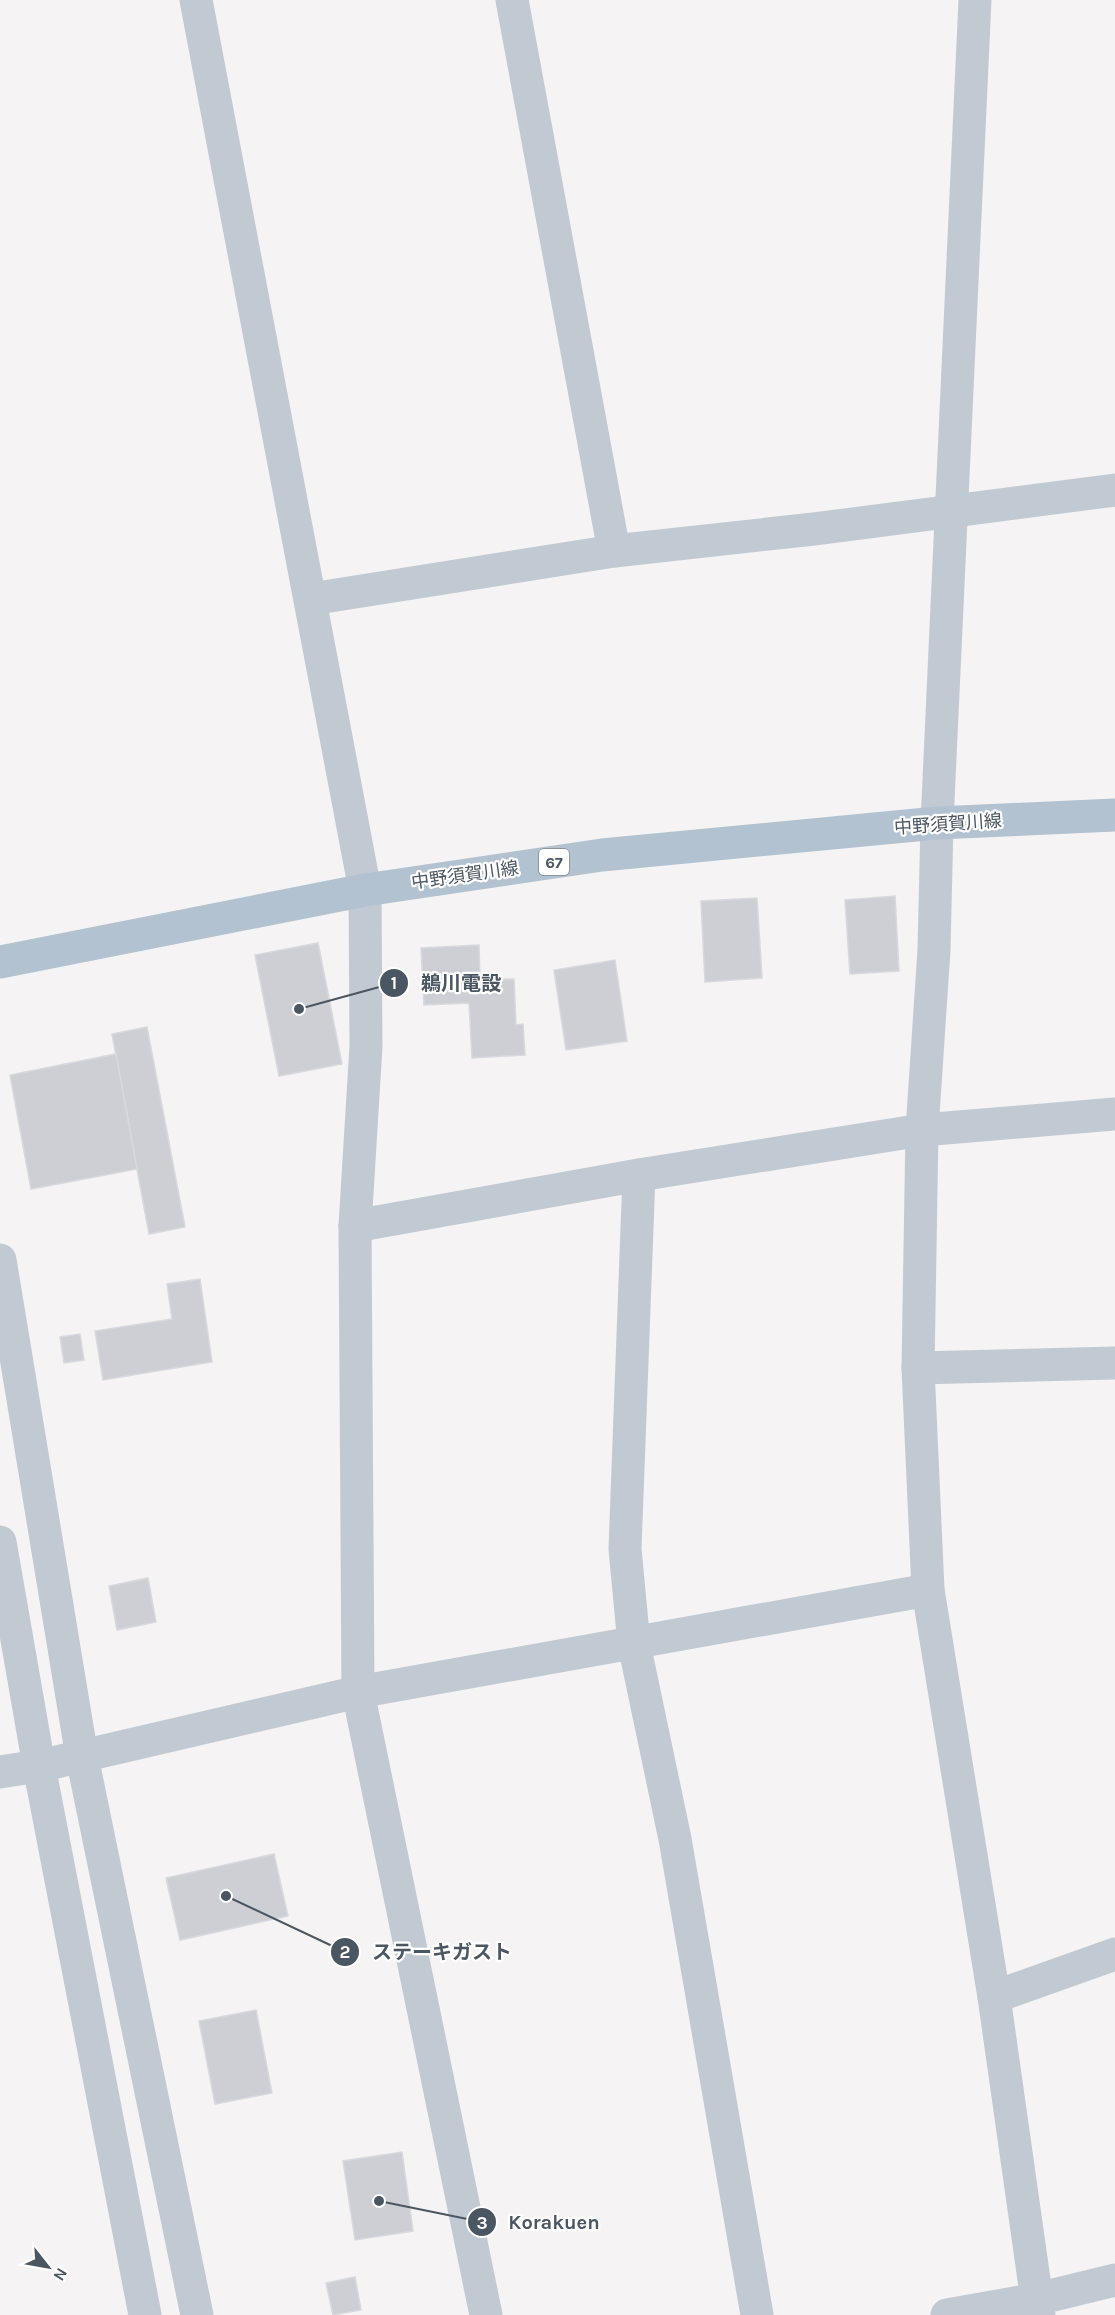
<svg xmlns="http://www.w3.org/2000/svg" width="1115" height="2315" viewBox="0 0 1115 2315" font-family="Karla,'Noto Sans JP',sans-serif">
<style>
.building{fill:#cdcfd5;stroke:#d7d9de;stroke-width:1.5}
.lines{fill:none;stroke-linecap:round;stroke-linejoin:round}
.minor{stroke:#c1cad2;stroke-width:33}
.major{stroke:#b3c2d1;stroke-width:33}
.labels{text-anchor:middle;stroke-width:4.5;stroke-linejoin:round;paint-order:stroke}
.shield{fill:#fff;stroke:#808990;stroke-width:1.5}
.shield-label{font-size:16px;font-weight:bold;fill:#4a5661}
.street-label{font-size:18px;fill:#4a5661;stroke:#fff}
.leader{fill:none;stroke:#4a5661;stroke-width:2}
.callout-dot{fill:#4a5661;stroke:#fff;stroke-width:2}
.mark-label{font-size:18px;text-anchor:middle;font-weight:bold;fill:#fff}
.callout-label{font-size:20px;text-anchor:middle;font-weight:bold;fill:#4a5661;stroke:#fff;stroke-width:4.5;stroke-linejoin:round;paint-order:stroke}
</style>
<rect width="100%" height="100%" fill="#f5f3f3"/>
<!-- building -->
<g class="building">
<path d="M895,896L899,971L850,974L845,900Z"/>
<path d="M757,898L762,978L705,982L701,901Z"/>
<path d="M318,943L342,1064L279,1076L255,955Z"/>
<path d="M479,945L480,980L514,979L516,1025L523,1024L525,1055L472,1058L469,1003L424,1005L421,948Z"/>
<path d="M615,960L627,1041L566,1050L554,970Z"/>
<path d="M147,1027L185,1227L149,1234L112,1034Z"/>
<path d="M116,1054L137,1169L31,1189L10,1075Z"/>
<path d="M200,1279L212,1362L103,1380L95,1331L172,1319L167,1284Z"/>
<path d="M80,1334L84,1360L64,1363L60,1337Z"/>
<path d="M148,1578L156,1622L117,1630L109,1586Z"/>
<path d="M274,1854L288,1916L180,1940L166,1878Z"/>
<path d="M256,2010L272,2093L215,2104L199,2021Z"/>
<path d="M402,2152L413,2231L355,2240L343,2161Z"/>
<path d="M355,2277L361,2310L333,2315L326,2283Z"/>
</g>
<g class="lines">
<!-- minor -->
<g class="minor">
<path d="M196,0L365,890L366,1046L355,1226L358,1692L486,2315"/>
<path d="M512,0L614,551"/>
<path d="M975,0L937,823L934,950L922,1130L918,1368L928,1590L994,1997L1039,2315"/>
<path d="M311,599L614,551L814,529L1115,490"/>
<path d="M639,1175L625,1549L634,1644L675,1839L757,2315"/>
<path d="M355,1226L639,1175L922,1130L1115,1114"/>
<path d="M0,1260L82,1757L197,2315"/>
<path d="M918,1368L1115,1363"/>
<path d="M0,1542L39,1766L145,2315"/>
<path d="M0,1772L39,1766L358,1692L928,1590"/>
<path d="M994,1997L1115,1954"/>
<path d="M947,2315L1037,2299L1115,2280"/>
</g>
<!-- major -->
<path class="major" d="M0,962L365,890L602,855L937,823L1115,815"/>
</g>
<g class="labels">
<!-- shield labels -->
<rect class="shield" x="539" y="849" width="30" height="26" rx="4.5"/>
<g class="shield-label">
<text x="554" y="868">67</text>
</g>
<!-- street labels -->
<g class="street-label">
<text transform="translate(948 824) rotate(-4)" y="6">中野須賀川線</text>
<text transform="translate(465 875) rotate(-8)" y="6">中野須賀川線</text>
</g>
</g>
<!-- callouts -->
<path class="leader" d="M299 1009L394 983M226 1896L345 1952M379 2201L482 2222"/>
<g class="callout-dot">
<circle cx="299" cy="1009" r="6"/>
<circle cx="226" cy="1896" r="6"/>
<circle cx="379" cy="2201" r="6"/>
<circle cx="394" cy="983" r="15"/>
<circle cx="345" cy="1952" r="15"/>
<circle cx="482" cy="2222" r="15"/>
</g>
<g class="mark-label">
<text x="394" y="989">1</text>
<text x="345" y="1958">2</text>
<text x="482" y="2229">3</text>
</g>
<g class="callout-label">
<text x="461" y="990">鵜川電設</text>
<text x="442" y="1959">ステーキガスト</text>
<text x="554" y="2229">Korakuen</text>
</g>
<!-- north arrow -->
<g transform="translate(48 2267) rotate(121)" stroke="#ffffff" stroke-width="4.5" paint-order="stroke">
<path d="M0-4.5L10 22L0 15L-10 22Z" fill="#4a5661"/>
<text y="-9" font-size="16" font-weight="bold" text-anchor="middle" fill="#4a5661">N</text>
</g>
</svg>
